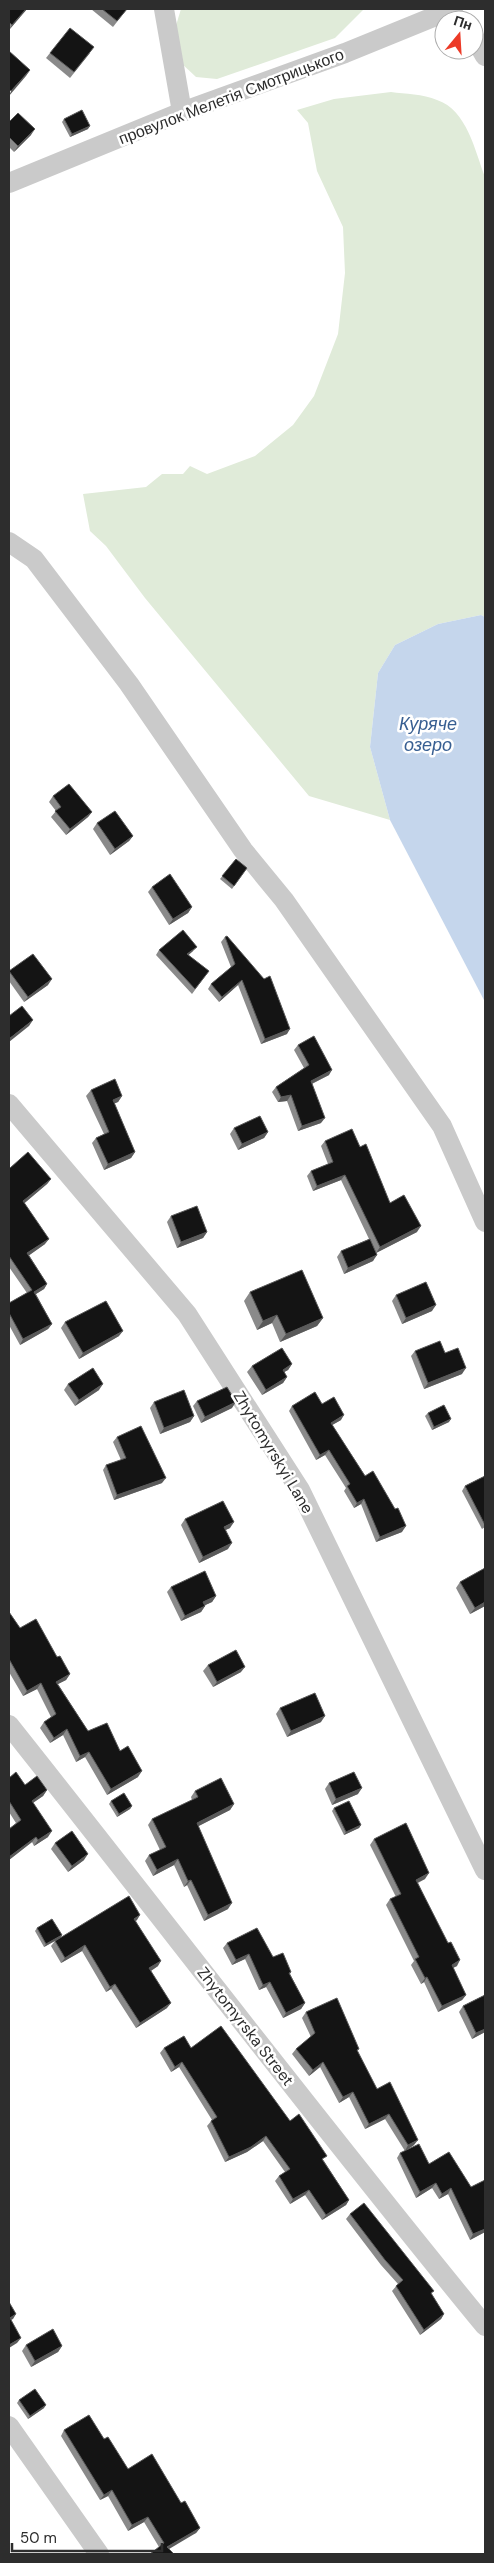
<svg xmlns="http://www.w3.org/2000/svg" width="494" height="2563" viewBox="0 0 494 2563" font-family="'DM Sans',sans-serif">
<style>
.green{fill:#e0ebd9}
.water{fill:#c5d6ec}
.lines{fill:none;stroke-linecap:round;stroke-linejoin:round}
.minor{stroke:#cacaca;stroke-width:20}
.wall{fill:#8a8a8a}
.shaded-wall{fill:#5a5a5a}
.building{fill:#141414;stroke:#5a5a5a}
.labels{text-anchor:middle;stroke-width:5;stroke-linejoin:round;paint-order:stroke}
.street-label{font-size:16px;fill:#2d2d2d;stroke:#fff}
.water-label{font-size:18px;font-style:italic;fill:#385f92;stroke:#fff}
</style>
<rect width="100%" height="100%" fill="#fff"/>
<!-- green -->
<g class="green">
<path d="M181,9H364L335,38L217,79L196,77L180,62L171,42Z"/>
<path d="M391,92C405,94 423,94 437,100C467,110 475,151 485,177V617L481,615L438,624L395,645L378,673L370,747L390,820L309,796L145,598L106,546L90,531L83,494L146,487L162,474H183L190,466L207,474L255,456L293,425L314,396L338,334L345,273L343,227L317,171L308,123L297,110L334,99Z"/>
</g>
<!-- water -->
<path class="water" d="M481,615L485,617V1002L390,820L370,747L378,673L395,645L438,624Z"/>
<g class="lines">
<!-- minor -->
<g class="minor">
<path d="M164,9L182,112"/>
<path d="M474,37L485,56"/>
<path d="M9,183L182,112L345,53L453,9"/>
<path d="M9,542L34,559L129,684L243,850L284,900L442,1126L485,1222"/>
<path d="M9,1104L187,1314L300,1490L485,1870"/>
<path d="M9,1725C168,1925 323,2129 485,2326"/>
<path d="M9,2426L99,2554"/>
</g>
</g>
<!-- wall -->
<g class="wall">
<path d="M9,9H27L9,30Z"/>
<path d="M91,9H127L113,27Z"/>
<path d="M50,53H90L70,78L46,58Z"/>
<path d="M64,119L88,129L70,137L62,122Z"/>
<path d="M9,122L31,135L14,152L9,147Z"/>
<path d="M53,796L92,812L88,817L66,835L51,817L56,811L49,802Z"/>
<path d="M97,823L133,836L129,841L110,855L93,829Z"/>
<path d="M236,859L247,868L232,889L220,879Z"/>
<path d="M152,887L192,907L188,913L169,925L148,892Z"/>
<path d="M225,937L287,1034L261,1044L238,985L219,1002L208,989L211,984L231,967L221,942Z"/>
<path d="M159,950L193,951L188,955L209,971L192,994L156,955Z"/>
<path d="M9,971L48,985L24,1002L9,981Z"/>
<path d="M298,1045L329,1075L312,1084L321,1123L298,1131L287,1101L278,1102L272,1092L276,1087L304,1068L294,1050Z"/>
<path d="M91,1090L122,1096L118,1102L114,1103L135,1152L131,1158L104,1170L92,1143L96,1138L104,1134L86,1096Z"/>
<path d="M234,1128L268,1132L264,1138L238,1150L230,1134Z"/>
<path d="M325,1141L360,1147L390,1203L417,1232L376,1253L373,1261L344,1274L337,1257L341,1251L369,1239L341,1180L313,1191L307,1176L311,1171L328,1164L321,1146Z"/>
<path d="M9,1166L10,1168L51,1179L47,1184L24,1203L45,1244L29,1255L47,1284L44,1289L36,1294L52,1324L48,1329L20,1345L9,1325V1303L27,1293L9,1267Z"/>
<path d="M171,1216L207,1232L203,1238L177,1248L167,1222Z"/>
<path d="M250,1292L323,1318L317,1326L280,1342L272,1323L257,1330L244,1301Z"/>
<path d="M396,1295L432,1311L402,1324L392,1301Z"/>
<path d="M65,1322L119,1336L79,1359L61,1328Z"/>
<path d="M415,1351L462,1374L424,1389L411,1356Z"/>
<path d="M292,1364L288,1370L284,1372L287,1377L283,1383L262,1395L247,1372L252,1366Z"/>
<path d="M68,1384L99,1390L75,1406L64,1390Z"/>
<path d="M197,1401L232,1408L201,1423L193,1406Z"/>
<path d="M154,1402L194,1416L190,1422L160,1434L150,1408Z"/>
<path d="M322,1404L341,1420L332,1425L402,1532L376,1542L361,1504L354,1508L344,1491L346,1488L325,1455L316,1460L289,1411L292,1406Z"/>
<path d="M428,1413L449,1422L432,1430L425,1416Z"/>
<path d="M117,1437L162,1483L114,1500L103,1470L106,1465L121,1460L113,1442Z"/>
<path d="M485,1476V1527L482,1529L462,1491L465,1486Z"/>
<path d="M185,1519L230,1528L225,1530L228,1549L199,1563L181,1525Z"/>
<path d="M485,1568V1606L470,1614L456,1588L460,1582Z"/>
<path d="M171,1587L216,1596L212,1602L205,1605V1606L201,1612L181,1621L167,1592Z"/>
<path d="M9,1612L20,1628L57,1657L70,1674L66,1680L58,1684L88,1731L120,1751L138,1777L107,1795L85,1757L76,1762L63,1735L50,1743L40,1728L44,1722L51,1717L37,1689L23,1696L9,1672Z"/>
<path d="M208,1665L241,1672L213,1687L203,1671Z"/>
<path d="M280,1708L321,1722L287,1737L276,1714Z"/>
<path d="M9,1778L25,1785L47,1790L43,1796L33,1803L48,1837L34,1846L32,1842L9,1860V1829L16,1823L9,1812Z"/>
<path d="M329,1783L358,1794L332,1805L325,1789Z"/>
<path d="M195,1791L234,1804L230,1810L198,1826L228,1909L204,1921L187,1885L184,1887L174,1865L153,1876L145,1861L149,1855L160,1850L148,1825L152,1819L192,1800L191,1797Z"/>
<path d="M111,1801L132,1806L130,1809L117,1817L109,1804Z"/>
<path d="M334,1808L361,1825L359,1828L344,1835L332,1811Z"/>
<path d="M374,1839L425,1879L418,1883L457,1966L453,1968L466,1995L462,2000L438,2012L424,1982L421,1984L411,1965L414,1961L386,1905L390,1899L396,1897L370,1845Z"/>
<path d="M55,1843L84,1860L68,1872L51,1849Z"/>
<path d="M137,1920L136,1921L158,1966L151,1971L167,2008L136,2028L111,1989L106,1992L82,1951L61,1963L51,1946L55,1941L44,1947L35,1931L37,1928L62,1935L60,1937Z"/>
<path d="M227,1943L273,1957L291,1972L290,1974L305,2003L301,2009L283,2018L266,1987L259,1990L245,1959L232,1965L223,1948Z"/>
<path d="M485,1995V2032L472,2039L459,2012L463,2006Z"/>
<path d="M306,2012L357,2051L377,2089L414,2145L405,2151L385,2119L365,2129L349,2097L339,2103L320,2067L309,2076L292,2054L296,2049L311,2037L302,2018Z"/>
<path d="M164,2048H191L290,2121L324,2161L349,2200L346,2205L322,2220L305,2195L290,2204L275,2181L279,2176L285,2172L263,2141L247,2152L225,2162L207,2126L212,2120L179,2067L171,2072L160,2053Z"/>
<path d="M400,2153L429,2164L471,2187L485,2180V2232L470,2240L448,2194L439,2199L432,2188L416,2198L397,2158Z"/>
<path d="M350,2214L444,2314L441,2319L420,2335L392,2291L398,2284L381,2265L346,2219Z"/>
<path d="M26,2345L62,2346L58,2352L31,2367L22,2351Z"/>
<path d="M19,2400L44,2408L28,2419L17,2403Z"/>
<path d="M64,2430L104,2439L128,2469L181,2503L200,2528L196,2533L159,2547L144,2522L128,2531L108,2496L100,2500L61,2436Z"/>
</g>
<!-- shaded-wall -->
<g class="shaded-wall">
<path d="M26,9H27L9,30L12,25Z"/>
<path d="M30,70L26,76L9,96L11,91Z"/>
<path d="M90,126L88,129L70,137L72,134Z"/>
<path d="M35,129L31,135L14,152L18,146Z"/>
<path d="M92,812L88,817L66,835L70,829Z"/>
<path d="M133,836L129,841L110,855L115,849Z"/>
<path d="M192,907L188,913L169,925L173,919Z"/>
<path d="M197,947L193,951L184,959L187,954Z"/>
<path d="M52,979L48,985L24,1002L28,997Z"/>
<path d="M242,980L238,985L219,1002L222,997Z"/>
<path d="M33,1020L29,1026L9,1042V1039Z"/>
<path d="M290,1029L287,1034L261,1044L265,1039Z"/>
<path d="M332,1070L329,1075L307,1086L311,1081Z"/>
<path d="M291,1095L287,1101L278,1102L281,1097Z"/>
<path d="M122,1096L118,1102L109,1106L113,1100Z"/>
<path d="M325,1118L321,1123L298,1131L302,1126Z"/>
<path d="M268,1132L264,1138L238,1150L242,1144Z"/>
<path d="M135,1152L131,1158L104,1170L108,1164Z"/>
<path d="M345,1175L341,1180L313,1191L317,1186Z"/>
<path d="M51,1179L47,1184L20,1207L23,1201Z"/>
<path d="M421,1226L417,1232L376,1253L380,1247Z"/>
<path d="M207,1232L203,1238L177,1248L181,1242Z"/>
<path d="M49,1239L45,1244L24,1259L27,1253Z"/>
<path d="M377,1255L373,1261L344,1274L348,1268Z"/>
<path d="M47,1284L44,1289L31,1297L34,1292Z"/>
<path d="M436,1305L432,1311L402,1324L406,1318Z"/>
<path d="M277,1315L272,1323L257,1330L263,1321Z"/>
<path d="M323,1318L317,1326L280,1342L286,1334Z"/>
<path d="M52,1324L48,1329L20,1345L23,1339Z"/>
<path d="M123,1331L119,1336L79,1359L83,1353Z"/>
<path d="M292,1364L288,1370L279,1375L283,1370Z"/>
<path d="M466,1368L462,1374L424,1389L428,1383Z"/>
<path d="M287,1377L283,1383L262,1395L266,1390Z"/>
<path d="M103,1384L99,1390L75,1406L79,1400Z"/>
<path d="M236,1402L232,1408L201,1423L205,1417Z"/>
<path d="M344,1415L341,1420L327,1428L331,1423Z"/>
<path d="M194,1416L190,1422L160,1434L164,1428Z"/>
<path d="M451,1419L449,1422L432,1430L434,1427Z"/>
<path d="M329,1450L325,1455L316,1460L320,1455Z"/>
<path d="M166,1478L162,1483L114,1500L117,1495Z"/>
<path d="M364,1499L361,1504L354,1508L357,1503Z"/>
<path d="M234,1522L230,1528L219,1533L224,1527Z"/>
<path d="M406,1526L402,1532L376,1542L380,1537Z"/>
<path d="M232,1543L228,1549L199,1563L203,1557Z"/>
<path d="M216,1596L212,1602L199,1608L203,1602Z"/>
<path d="M485,1602V1606L470,1614L475,1608Z"/>
<path d="M205,1606L201,1612L181,1621L185,1616Z"/>
<path d="M245,1667L241,1672L213,1687L217,1682Z"/>
<path d="M70,1674L66,1680L52,1687L56,1682Z"/>
<path d="M41,1683L37,1689L23,1696L27,1691Z"/>
<path d="M325,1716L321,1722L287,1737L291,1731Z"/>
<path d="M67,1729L63,1735L50,1743L54,1738Z"/>
<path d="M89,1752L85,1757L76,1762L80,1756Z"/>
<path d="M142,1771L138,1777L107,1795L111,1789Z"/>
<path d="M362,1788L358,1794L332,1805L336,1799Z"/>
<path d="M47,1790L43,1796L28,1806L32,1801Z"/>
<path d="M234,1804L230,1810L193,1829L197,1823Z"/>
<path d="M132,1806L130,1809L117,1817L119,1814Z"/>
<path d="M361,1825L359,1828L344,1835L346,1832Z"/>
<path d="M52,1831L48,1837L34,1846L38,1840Z"/>
<path d="M36,1837L32,1842L9,1860V1857Z"/>
<path d="M88,1854L84,1860L68,1872L72,1866Z"/>
<path d="M178,1859L174,1865L153,1876L157,1870Z"/>
<path d="M429,1873L425,1879L412,1885L416,1880Z"/>
<path d="M191,1880L187,1885L184,1887L188,1881Z"/>
<path d="M232,1903L228,1909L204,1921L208,1915Z"/>
<path d="M140,1915L137,1920L130,1924L134,1919Z"/>
<path d="M62,1935L60,1938L44,1947L46,1944Z"/>
<path d="M85,1945L82,1951L61,1963L65,1958Z"/>
<path d="M249,1954L245,1959L232,1965L236,1960Z"/>
<path d="M460,1960L457,1966L448,1970L452,1965Z"/>
<path d="M161,1961L158,1966L146,1974L149,1968Z"/>
<path d="M427,1977L424,1982L421,1984L425,1978Z"/>
<path d="M270,1982L266,1987L259,1990L263,1985Z"/>
<path d="M115,1984L111,1989L106,1992L110,1987Z"/>
<path d="M466,1995L462,2000L438,2012L442,2006Z"/>
<path d="M171,2003L167,2008L136,2028L140,2023Z"/>
<path d="M305,2003L301,2009L283,2018L286,2013Z"/>
<path d="M485,2029V2032L472,2039L476,2033Z"/>
<path d="M182,2062L179,2067L171,2072L175,2067Z"/>
<path d="M323,2062L320,2067L309,2076L313,2070Z"/>
<path d="M353,2092L349,2097L339,2103L343,2097Z"/>
<path d="M389,2114L385,2119L365,2129L369,2124Z"/>
<path d="M266,2136L263,2141L247,2152L225,2162L229,2157Z"/>
<path d="M418,2140L414,2145L405,2151L408,2145Z"/>
<path d="M436,2183L432,2188L416,2198L420,2192Z"/>
<path d="M451,2188L448,2194L439,2199L442,2194Z"/>
<path d="M309,2190L305,2195L290,2204L293,2199Z"/>
<path d="M349,2200L346,2205L322,2220L326,2215Z"/>
<path d="M485,2229V2232L470,2240L473,2234Z"/>
<path d="M16,2314L13,2319L9,2321L10,2318Z"/>
<path d="M444,2314L441,2319L420,2335L424,2330Z"/>
<path d="M21,2338L17,2343L9,2348V2345Z"/>
<path d="M62,2346L58,2352L31,2367L35,2361Z"/>
<path d="M46,2405L44,2408L28,2419L30,2416Z"/>
<path d="M112,2490L108,2496L100,2500L104,2495Z"/>
<path d="M148,2517L144,2522L128,2531L132,2525Z"/>
<path d="M200,2528L196,2533L164,2552L167,2547Z"/>
</g>
<!-- building -->
<g class="building">
<path d="M9,9H26L12,25L9,22Z"/>
<path d="M102,9H127L117,21Z"/>
<path d="M70,28L94,47L74,72L50,53Z"/>
<path d="M9,51L30,70L11,91L9,89Z"/>
<path d="M82,110L90,126L72,134L64,119Z"/>
<path d="M18,113L35,129L18,146L9,137V122Z"/>
<path d="M69,784L92,812L70,829L55,811L61,807L53,796Z"/>
<path d="M115,811L133,836L115,849L97,823Z"/>
<path d="M236,859L247,868L234,886L222,876Z"/>
<path d="M170,874L192,907L173,919L152,887Z"/>
<path d="M183,930L197,947L187,954L209,971L195,989L159,950Z"/>
<path d="M227,936L264,979L270,976L290,1029L265,1039L242,980L222,997L211,984L235,964L225,937Z"/>
<path d="M33,954L52,979L28,997L9,971Z"/>
<path d="M22,1006L33,1020L9,1039V1016Z"/>
<path d="M314,1036L332,1070L311,1081L325,1118L302,1126L291,1095L281,1097L276,1087L309,1065L298,1045Z"/>
<path d="M115,1079L122,1096L113,1100L135,1152L108,1164L96,1138L109,1132L91,1090Z"/>
<path d="M260,1116L268,1132L242,1144L234,1128Z"/>
<path d="M352,1129L360,1147L366,1144L390,1203L404,1195L421,1226L380,1247L345,1175L317,1186L311,1171L333,1162L325,1141Z"/>
<path d="M28,1152L51,1179L23,1201L49,1239L27,1253L47,1284L34,1292L52,1324L23,1339L9,1313V1303L32,1290L9,1256V1166L10,1168Z"/>
<path d="M197,1206L207,1232L181,1242L171,1216Z"/>
<path d="M370,1239L377,1255L348,1268L341,1251Z"/>
<path d="M302,1270L323,1318L286,1334L277,1315L263,1321L250,1292Z"/>
<path d="M426,1282L436,1305L406,1318L396,1295Z"/>
<path d="M106,1301L123,1331L83,1353L65,1322Z"/>
<path d="M440,1341L445,1353L458,1348L466,1368L428,1383L415,1351Z"/>
<path d="M282,1348L292,1364L283,1370L287,1377L266,1390L252,1366Z"/>
<path d="M93,1368L103,1384L79,1400L68,1384Z"/>
<path d="M227,1387L236,1402L205,1417L197,1401Z"/>
<path d="M184,1390L194,1416L164,1428L154,1402Z"/>
<path d="M315,1392L322,1404L334,1397L344,1415L331,1423L365,1476L373,1471L395,1509L398,1508L406,1526L380,1537L364,1499L357,1503L347,1486L350,1484L329,1450L320,1455L292,1406Z"/>
<path d="M444,1405L451,1419L434,1427L428,1413Z"/>
<path d="M141,1426L166,1478L117,1495L106,1465L126,1458L117,1437Z"/>
<path d="M485,1476V1525L465,1486Z"/>
<path d="M223,1501L234,1522L224,1527L232,1543L203,1557L185,1519Z"/>
<path d="M485,1568V1602L475,1608L460,1582Z"/>
<path d="M205,1571L216,1596L203,1602L205,1606L185,1616L171,1587Z"/>
<path d="M9,1612L20,1628L36,1619L57,1657L60,1656L70,1674L56,1682L88,1731L107,1723L120,1751L128,1746L142,1771L111,1789L89,1752L80,1756L67,1729L54,1738L44,1722L56,1714L41,1683L27,1691L9,1659Z"/>
<path d="M236,1650L245,1667L217,1682L208,1665Z"/>
<path d="M315,1693L325,1716L291,1731L280,1708Z"/>
<path d="M16,1772L25,1785L37,1776L47,1790L32,1801L52,1831L38,1840L36,1837L9,1857V1829L21,1820L9,1801V1778Z"/>
<path d="M354,1772L362,1788L336,1799L329,1783Z"/>
<path d="M221,1778L234,1804L197,1823L232,1903L208,1915L191,1880L188,1881L178,1859L157,1870L149,1855L166,1847L152,1819L198,1797L195,1791Z"/>
<path d="M124,1793L132,1806L119,1814L111,1801Z"/>
<path d="M349,1801L361,1825L346,1832L334,1808Z"/>
<path d="M406,1823L429,1873L416,1880L448,1943L451,1942L460,1960L452,1965L466,1995L442,2006L427,1977L425,1978L415,1959L419,1957L390,1899L401,1894L374,1839Z"/>
<path d="M72,1831L88,1854L72,1866L55,1843Z"/>
<path d="M129,1896L140,1915L134,1919L161,1961L149,1968L171,2003L140,2023L115,1984L110,1987L85,1945L65,1958L55,1941Z"/>
<path d="M52,1919L62,1935L46,1944L37,1928Z"/>
<path d="M257,1928L273,1957L283,1953L291,1972L289,1973L305,2003L286,2013L270,1982L263,1985L249,1954L236,1960L227,1943Z"/>
<path d="M485,1995V2029L476,2033L463,2006Z"/>
<path d="M337,1998L359,2049L357,2050L377,2089L390,2082L418,2140L408,2145L389,2114L369,2124L353,2092L343,2097L323,2062L313,2070L296,2049L315,2033L306,2012Z"/>
<path d="M221,2026L290,2121L299,2114L327,2156L322,2159L349,2200L326,2215L309,2190L293,2199L279,2176L290,2169L266,2136L251,2147L229,2157L211,2121L217,2117L182,2062L175,2067L164,2048L184,2036L191,2048Z"/>
<path d="M419,2144L429,2164L449,2152L471,2187L485,2180V2229L473,2234L451,2188L442,2194L436,2183L420,2192L400,2153Z"/>
<path d="M364,2203L434,2291L431,2293L444,2314L424,2330L396,2286L403,2280L385,2260L350,2214Z"/>
<path d="M9,2302L16,2314L10,2318L21,2338L9,2345Z"/>
<path d="M53,2329L62,2346L35,2361L26,2345Z"/>
<path d="M35,2389L46,2405L30,2416L19,2400Z"/>
<path d="M89,2415L104,2439L108,2437L128,2469L152,2454L181,2503L185,2501L200,2528L167,2547L174,2554H150L164,2543L148,2517L132,2525L112,2490L104,2495L64,2430Z"/>
</g>
<g class="labels">
<!-- street labels -->
<g class="street-label">
<text transform="translate(231 96) rotate(-21)" y="6">провулок Мелетія Смотрицького</text>
<text transform="translate(274 1452) rotate(59)" y="6">Zhytomyrskyi Lane</text>
<text transform="translate(246 2026) rotate(52)" y="6">Zhytomyrska Street</text>
</g>
<!-- water labels -->
<g class="water-label">
<text x="428" y="730">Куряче<tspan x="428" dy="21">озеро</tspan></text>
</g>
</g>
<!-- border -->
<rect width="494" height="2563" fill="none" stroke="#2d2d2d" stroke-width="20"/>
<!-- north arrow -->
<g transform="translate(459 35) rotate(18)"><circle r="24" fill="#ffffff" stroke="#ababab"/>
<path d="M0-4L9 19L0 12L-9 19Z" fill="#ec3a27"/>
<text y="-8" font-size="14" font-weight="bold" text-anchor="middle" fill="#2d2d2d">Пн</text>
</g>
<!-- scale -->
<path d="M12 2543v8h150v-8" fill="none" stroke="#2d2d2d" stroke-width="2.5"/>
<text x="20" y="2543" font-size="15" fill="#2d2d2d" stroke="#ffffff" stroke-width="4" paint-order="stroke">50 m</text>
</svg>
